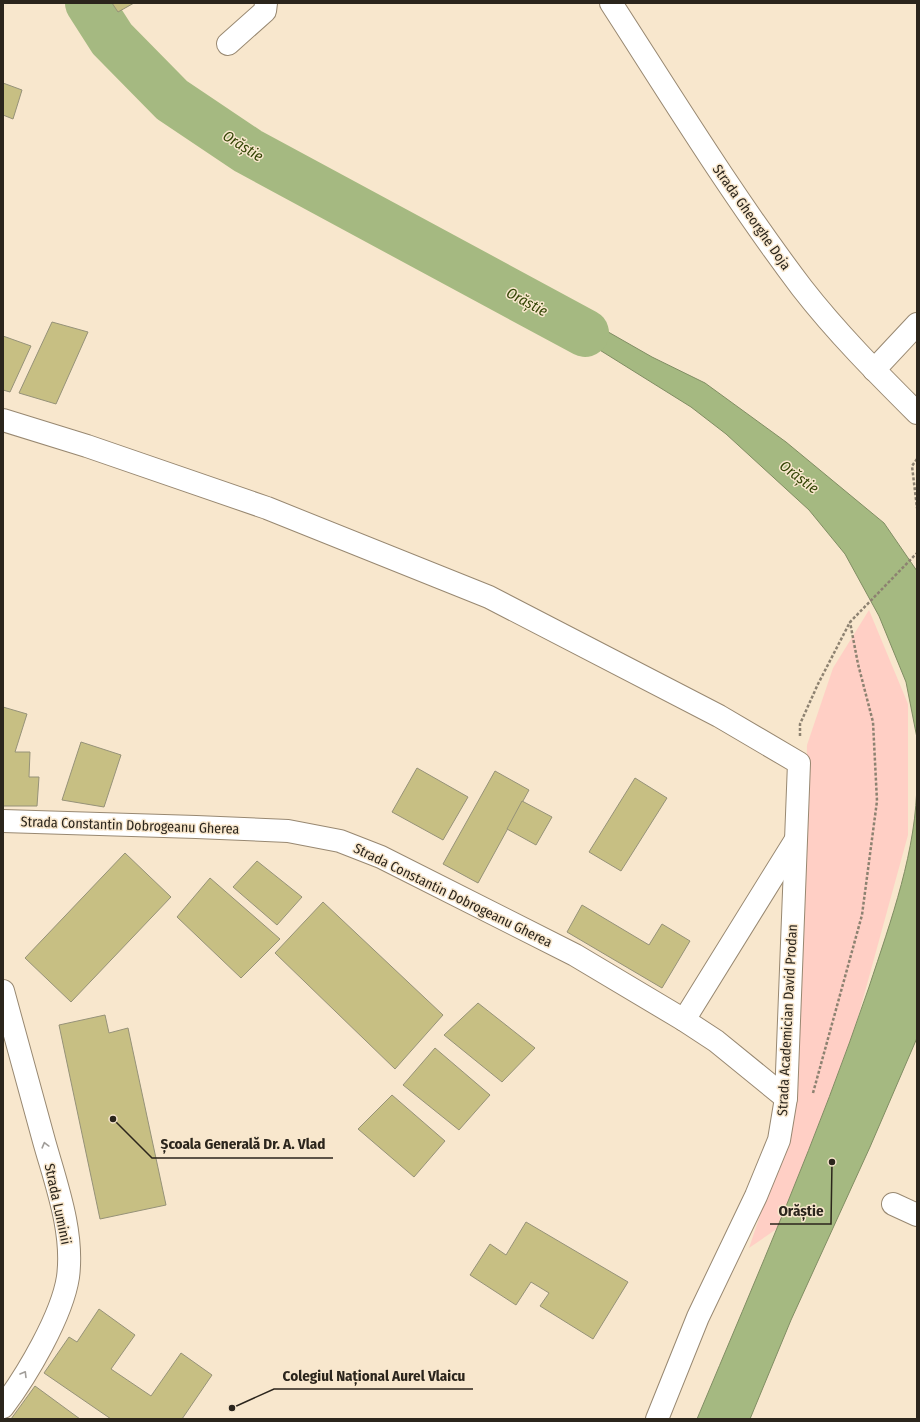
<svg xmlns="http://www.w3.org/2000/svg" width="920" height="1422" viewBox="0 0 920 1422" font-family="'Fira Sans Condensed',sans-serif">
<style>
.green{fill:#ffcfc5}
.water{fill:#a5b981;stroke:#808d63}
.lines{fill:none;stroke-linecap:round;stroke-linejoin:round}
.river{stroke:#a5b981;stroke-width:48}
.building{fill:#c7bf83;stroke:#969278}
.street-casing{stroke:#988871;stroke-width:24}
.secondary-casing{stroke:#988871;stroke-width:24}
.path{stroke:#8d8271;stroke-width:2.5;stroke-dasharray:3 2;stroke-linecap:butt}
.street{stroke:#fff;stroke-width:22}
.secondary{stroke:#fff;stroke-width:22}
.oneway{stroke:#a09d99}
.labels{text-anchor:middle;stroke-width:3;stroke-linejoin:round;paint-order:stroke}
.street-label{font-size:14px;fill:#2b251c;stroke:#f8e7cd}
.water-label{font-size:15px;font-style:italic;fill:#344505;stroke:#f8e7cd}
.leader{fill:none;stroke:#2b251c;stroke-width:1.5}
.callout-dot{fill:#2b251c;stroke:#f8e7cd;stroke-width:1.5}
.callout-label{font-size:15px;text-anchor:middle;font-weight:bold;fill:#2b251c;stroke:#f8e7cd;stroke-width:3;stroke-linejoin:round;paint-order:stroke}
</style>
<rect width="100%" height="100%" fill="#f8e7cd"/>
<!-- green -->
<path class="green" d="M869,610L908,704V835L830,1119L778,1228L749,1248L780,1156L798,1070L807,745L833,668Z"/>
<!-- water -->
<g class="water">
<path d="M530,295L561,307L603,329L652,357L705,383L786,442L884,523L917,571V738L906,682L879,616L845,554L809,510L726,434L691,407L526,304Z"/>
<path d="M917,779V1038L870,1147L791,1320L750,1419H697C757,1276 819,1134 869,987C891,920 917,850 917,779Z"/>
</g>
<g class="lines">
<!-- river -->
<path class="river" d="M89,3L112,39L172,100L248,151L585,333"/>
</g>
<!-- building -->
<g class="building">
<path d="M112,3H134L118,12Z"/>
<path d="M3,83L22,90L13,119L3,115Z"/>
<path d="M52,322L88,332L56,404L19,393Z"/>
<path d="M3,336L31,346L10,392L3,390Z"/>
<path d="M3,707L27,714L15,752H30L29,777H39L37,806H3Z"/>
<path d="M81,742L121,755L104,807L62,800Z"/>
<path d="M417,768L468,797L443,840L392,812Z"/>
<path d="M495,771L529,790L478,883L443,864Z"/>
<path d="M635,778L667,798L621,871L589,852Z"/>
<path d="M522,801L552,817L536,845L507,829Z"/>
<path d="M125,853L171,897L71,1002L25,958Z"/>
<path d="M257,861L302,897L277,925L233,887Z"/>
<path d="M210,878L280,939L241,978L177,917Z"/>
<path d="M323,902L443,1015L395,1069L275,953Z"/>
<path d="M582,905L649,945L662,924L690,941L662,988L567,932Z"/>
<path d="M478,1003L535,1048L502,1082L444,1035Z"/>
<path d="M105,1015L109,1033L128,1028L166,1205L100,1219L59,1025Z"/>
<path d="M435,1048L490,1095L459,1130L403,1085Z"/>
<path d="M392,1095L445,1141L414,1177L358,1129Z"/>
<path d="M526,1222L628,1282L593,1339L540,1306L549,1293L531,1282L516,1305L470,1275L490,1244L506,1255Z"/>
<path d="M99,1309L135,1335L111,1369L151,1396L181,1353L212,1375L182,1419H111L44,1373L69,1337L77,1342Z"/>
<path d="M35,1386L80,1419H11Z"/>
</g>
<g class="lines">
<!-- street casing -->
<g class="street-casing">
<g id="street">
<path d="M611,3C673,99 733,197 802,288C837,333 877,373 917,413"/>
<path d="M228,44L265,11L266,3"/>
<path d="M874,370L917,324"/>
<path d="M3,420L87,446L267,508L489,597L719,716L799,763L786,1098L779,1140L756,1196L698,1317L657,1419"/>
<path d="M3,821L196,827L288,831L340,841L381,857L575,955L684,1020L716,1041L786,1098"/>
<path d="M684,1020L795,841"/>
<path d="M893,1204L917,1215"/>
</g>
</g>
<!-- secondary casing -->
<g class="secondary-casing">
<path id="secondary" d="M3,991C17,1041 30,1091 44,1141C56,1184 74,1232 68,1277C62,1316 27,1375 3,1407"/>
</g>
<!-- path -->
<g class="path">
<path d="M917,459L912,466L917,508"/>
<path d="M800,736V724L818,684L850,622L917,553"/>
<path d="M813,1093L862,915L877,801L873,722L858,664L850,622"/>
</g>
<!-- street -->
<use href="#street" class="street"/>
<!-- secondary -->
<use href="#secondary" class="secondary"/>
</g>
<!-- one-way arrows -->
<defs><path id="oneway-chevron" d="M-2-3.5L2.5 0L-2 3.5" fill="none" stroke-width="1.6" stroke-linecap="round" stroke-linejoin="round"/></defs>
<g class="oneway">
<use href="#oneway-chevron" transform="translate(45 1145) rotate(-105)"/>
<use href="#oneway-chevron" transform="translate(24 1374) rotate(-59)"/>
</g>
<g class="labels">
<!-- street labels -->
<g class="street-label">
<text transform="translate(752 217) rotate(55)" y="5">Strada Gheorghe Doja</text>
<text transform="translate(130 825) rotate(2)" y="5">Strada Constantin Dobrogeanu Gherea</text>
<text transform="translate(453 895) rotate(26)" y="5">Strada Constantin Dobrogeanu Gherea</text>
<text transform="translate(787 1020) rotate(-87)" y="5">Strada Academician David Prodan</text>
<text transform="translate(58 1204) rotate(78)" y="5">Strada Luminii</text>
</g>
<!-- water labels -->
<g class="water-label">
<text transform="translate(243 146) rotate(32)" y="5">Orăștie</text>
<text transform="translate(527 302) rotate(28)" y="5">Orăștie</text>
<text transform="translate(799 477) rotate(37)" y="5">Orăștie</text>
</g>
</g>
<!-- callouts -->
<path class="leader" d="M113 1119L152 1158H333M832 1162L831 1224H770M232 1408L274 1389H473"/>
<g class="callout-dot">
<circle cx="113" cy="1119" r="4"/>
<circle cx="832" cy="1162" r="4"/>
<circle cx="232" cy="1408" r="4"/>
</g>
<g class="callout-label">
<text x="243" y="1149">Școala Generală Dr. A. Vlad</text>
<text x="801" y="1216">Orăștie</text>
<text x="374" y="1381">Colegiul Național Aurel Vlaicu</text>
</g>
<!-- border -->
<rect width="920" height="1422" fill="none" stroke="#2b251c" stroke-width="8"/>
</svg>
